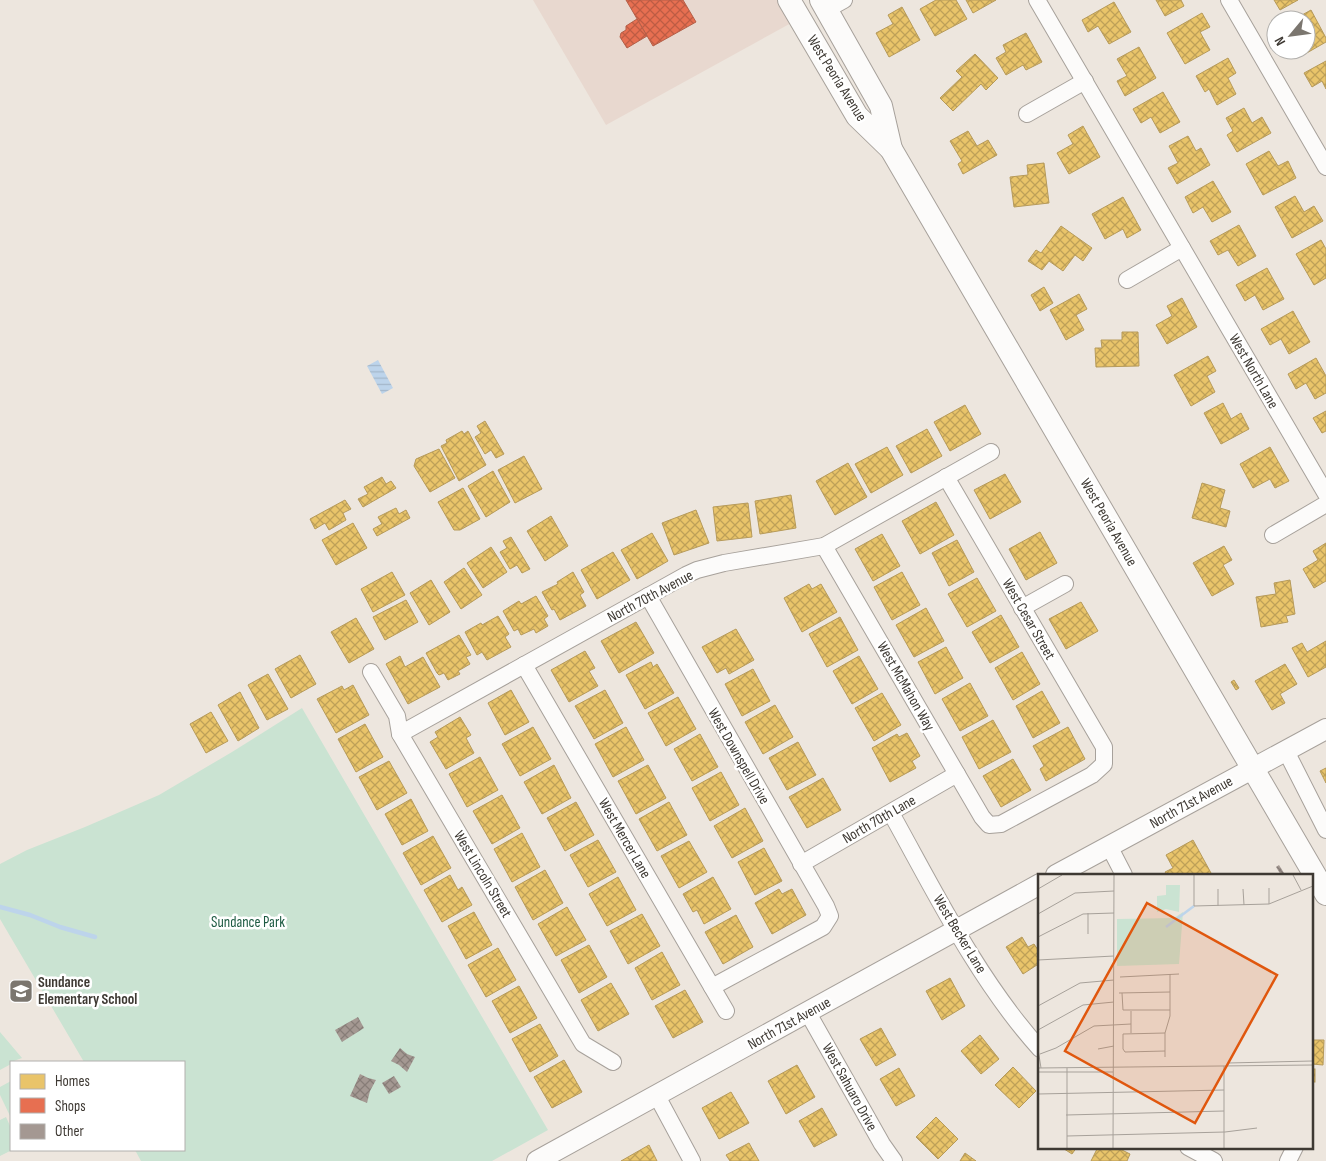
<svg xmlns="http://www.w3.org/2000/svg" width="1326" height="1161" viewBox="0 0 1326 1161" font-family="'Sofia Sans Condensed',sans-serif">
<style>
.commercial{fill:#e8d8cf}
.green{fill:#cae3d2}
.water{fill:url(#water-rules)}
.homes{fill:url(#homes-cross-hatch);stroke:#b69a5a}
.shops{fill:url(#shops-cross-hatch);stroke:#b45f48}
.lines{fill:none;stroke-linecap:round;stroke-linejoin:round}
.stream{stroke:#bdd4eb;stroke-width:4.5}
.building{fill:url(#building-cross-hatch)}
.minor-casing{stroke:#a7a19b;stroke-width:18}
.tertiary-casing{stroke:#a7a19b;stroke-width:22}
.secondary-casing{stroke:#a7a19b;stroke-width:24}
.minor{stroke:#fcfbfa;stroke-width:16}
.tertiary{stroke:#fcfbfa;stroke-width:20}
.secondary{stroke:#fcfbfa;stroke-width:22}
.labels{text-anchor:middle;stroke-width:5;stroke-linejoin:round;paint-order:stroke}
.street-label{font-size:15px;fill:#3e3933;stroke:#fff}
.park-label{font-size:15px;fill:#1d5a42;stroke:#fff}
.poi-label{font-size:15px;font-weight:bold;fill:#3e3933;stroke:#fff;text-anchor:start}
.inset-river{fill:none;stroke:#bdd4eb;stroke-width:2.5}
.inset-road{fill:none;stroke:#a7a19a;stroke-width:1}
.view{fill:#e0570e;fill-opacity:0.15;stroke:#e0570e;stroke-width:2.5}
.inset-edge{fill:none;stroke:#3e3933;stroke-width:2.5}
</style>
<defs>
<pattern id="water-rules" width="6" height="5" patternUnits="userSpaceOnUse" patternTransform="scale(1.25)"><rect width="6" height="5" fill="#bdd4eb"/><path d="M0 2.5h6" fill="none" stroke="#a4b7ca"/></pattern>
<pattern id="homes-cross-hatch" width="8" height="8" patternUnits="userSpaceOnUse" patternTransform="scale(1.25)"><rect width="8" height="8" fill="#e9c46a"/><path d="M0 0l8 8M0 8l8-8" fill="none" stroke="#bea058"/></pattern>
<pattern id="shops-cross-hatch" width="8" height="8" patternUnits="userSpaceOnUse" patternTransform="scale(1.25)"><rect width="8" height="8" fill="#e76f51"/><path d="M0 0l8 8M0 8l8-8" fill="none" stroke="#bd5c44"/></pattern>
<pattern id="building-cross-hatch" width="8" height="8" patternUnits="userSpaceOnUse" patternTransform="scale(1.25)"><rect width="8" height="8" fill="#a49892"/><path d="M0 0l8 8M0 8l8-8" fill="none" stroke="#877d78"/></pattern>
</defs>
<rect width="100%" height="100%" fill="#ede6de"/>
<!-- commercial -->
<path class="commercial" d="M533,0H780L793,22L606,125Z"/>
<!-- green -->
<g class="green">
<path d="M302,708L548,1130L492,1161H141L135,1150H184V1062H84L0,919V864L27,850L85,827L159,795L232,752Z"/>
<path d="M0,1032L22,1058L11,1062V1064L0,1070Z"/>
<path d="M11,1081V1118L0,1095V1087Z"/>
<path d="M6,1117L11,1128L12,1150L0,1156V1120Z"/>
</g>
<!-- water -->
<path class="water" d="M378,360L393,388L382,394L367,366Z"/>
<!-- homes -->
<g class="homes">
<path d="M936,0H956L967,19L935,36L920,9Z"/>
<path d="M966,0H996L973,13Z"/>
<path d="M1156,0H1181L1184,6L1165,16Z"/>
<path d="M1274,0H1298L1280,10Z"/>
<path d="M1114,2L1131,32L1109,44L1098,26L1088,32L1082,20Z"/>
<path d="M902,7L920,40L889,57L876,33L893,24L888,15Z"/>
<path d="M1311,10L1326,38V42L1305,54L1303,50H1306V20H1293Z"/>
<path d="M1202,13L1210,27L1200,32L1210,50L1185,64L1167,33Z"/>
<path d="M1026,33L1042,62L1026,70L1023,65L1006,75L996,58L1006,52L1003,45Z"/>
<path d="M1139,47L1156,78L1125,96L1117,81L1127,76L1117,59Z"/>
<path d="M975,54L998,78L986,90L981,84L953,111L940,98L962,77L956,71Z"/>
<path d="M1228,58L1236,73L1228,78L1236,94L1217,105L1209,89L1205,92L1196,76Z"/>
<path d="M1326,61V89L1322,81L1312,87L1304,73Z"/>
<path d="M1163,92L1180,122L1160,133L1151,117L1141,123L1133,109Z"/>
<path d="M1244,108L1252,123L1262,117L1271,133L1237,152L1227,135L1233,131L1226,118Z"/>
<path d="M1083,126L1100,157L1069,174L1057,153L1073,144L1068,135Z"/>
<path d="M968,131L977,146L988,140L997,155L963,174L958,164L962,161L950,141Z"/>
<path d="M1188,136L1196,151L1201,148L1210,165L1177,184L1168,168L1178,163L1169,146Z"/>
<path d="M1269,151L1278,166L1288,161L1296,178L1263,195L1246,164Z"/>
<path d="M1044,163L1049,203L1014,207L1010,177L1028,175L1027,165Z"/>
<path d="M1213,181L1231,212L1212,222L1203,207L1193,213L1185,197Z"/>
<path d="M1295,196L1304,212L1314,206L1323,221L1292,238L1275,207Z"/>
<path d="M1123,197L1141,230L1127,238L1123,229L1105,239L1092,214Z"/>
<path d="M1239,225L1256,256L1238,266L1228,250L1218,255L1210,241Z"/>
<path d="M1061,226L1092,248L1083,261L1075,255L1063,271L1049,261L1042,270L1028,261L1036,250L1041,253Z"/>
<path d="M1321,240L1326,249V278L1314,285L1296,254Z"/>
<path d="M1267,268L1284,299L1263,310L1255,295L1245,301L1236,285Z"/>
<path d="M1044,287L1053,303L1040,311L1031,295Z"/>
<path d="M1079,294L1087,309L1076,315L1084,330L1066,340L1050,310Z"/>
<path d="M1182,298L1197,327L1167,344L1156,325L1172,316L1167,306Z"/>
<path d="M1293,311L1310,342L1289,354L1281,339L1270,345L1261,329Z"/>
<path d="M1122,332H1138L1139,366L1096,367L1095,348H1102L1101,340H1122Z"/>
<path d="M1208,356L1216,371L1207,376L1215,392L1191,406L1174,375Z"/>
<path d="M1316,358L1326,376V393L1315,399L1306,383L1296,389L1288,374Z"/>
<path d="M1223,403L1231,419L1241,413L1249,429L1221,444L1204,413Z"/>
<path d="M965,405L981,434L950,451L934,422Z"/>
<path d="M1326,411V431L1322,433L1313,418Z"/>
<path d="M485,421L504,454L496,458L491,450L485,454L475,437L481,433L477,426Z"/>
<path d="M927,429L942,456L911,473L896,446Z"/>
<path d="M462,431L464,434L468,431L486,465L459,481L441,446L447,443L446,440Z"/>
<path d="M887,447L903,475L871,493L855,464Z"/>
<path d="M1270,447L1289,481L1275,488L1270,479L1253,488L1240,464Z"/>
<path d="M439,449L455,478L430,492L414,466L416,459Z"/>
<path d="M524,456L542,489L515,503L498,470Z"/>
<path d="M848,463L867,497L835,515L816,481Z"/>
<path d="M493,471L510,502L486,517L468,486Z"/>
<path d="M1005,474L1021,502L990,519L974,490Z"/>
<path d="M382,477L386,484L391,481L396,488L363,507L358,499L368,494L364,487Z"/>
<path d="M1202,483L1225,490L1220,508L1230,511L1226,527L1192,518Z"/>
<path d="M463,488L480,519L460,530H454L438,502Z"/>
<path d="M791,495L796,528L760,534L755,501Z"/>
<path d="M345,500L351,509L343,513L346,520L329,530L325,523L315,529L310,519Z"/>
<path d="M936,502L954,535L920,554L902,521Z"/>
<path d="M748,503L752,537L717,541L713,507Z"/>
<path d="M396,508L399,514L406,510L410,518L377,536L373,529L382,524L378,517Z"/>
<path d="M696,510L709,543L674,555L662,523Z"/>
<path d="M551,516L568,546L545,561L527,531Z"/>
<path d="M353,523L367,548L336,565L322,540Z"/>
<path d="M1040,532L1057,563L1026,580L1009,549Z"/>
<path d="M652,533L668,561L637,579L621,550Z"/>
<path d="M882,534L900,566L873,581L855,549Z"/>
<path d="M511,537L530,569L522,573L517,565L510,569L500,552L507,548L503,541Z"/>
<path d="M957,540L974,572L949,586L932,553Z"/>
<path d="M1326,543V581L1314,588L1303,569L1318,560L1313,551Z"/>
<path d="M1224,546L1232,560L1223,565L1234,584L1212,596L1193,563Z"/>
<path d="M491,547L507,572L483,588L467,563Z"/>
<path d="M613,552L630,580L597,599L581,570Z"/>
<path d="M464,568L482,595L461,609L444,582Z"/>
<path d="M392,572L405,595L373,612L361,589Z"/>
<path d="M573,572L584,592L580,595L586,606L560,620L554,609L552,610L542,592L558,584L557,582Z"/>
<path d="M902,572L920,605L892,620L874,587Z"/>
<path d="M977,578L996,611L967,627L948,594Z"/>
<path d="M431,580L450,612L429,625L410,593Z"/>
<path d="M1290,580L1295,614L1286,616L1288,622L1261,627L1256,597L1276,594L1274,583Z"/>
<path d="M809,584L812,589L821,584L837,612L802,632L784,598Z"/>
<path d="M536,596L548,616L544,619L548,626L536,633L534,629L521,635L518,629L514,631L503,611L519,601L521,604Z"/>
<path d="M406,600L418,622L385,640L373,617Z"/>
<path d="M1081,602L1098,631L1066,649L1049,619Z"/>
<path d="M926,608L944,641L914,657L896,625Z"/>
<path d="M1001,615L1019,647L990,663L972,632Z"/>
<path d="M498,616L509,634L505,637L511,647L487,660L482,652L477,655L465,632L481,623L482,625Z"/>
<path d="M840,617L858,650L827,667L809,634Z"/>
<path d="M356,618L374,649L349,663L331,632Z"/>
<path d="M636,622L654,653L619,673L601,641Z"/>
<path d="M736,629L754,660L729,674L726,668L717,673L702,647Z"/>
<path d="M459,635L471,655L466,657L470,664L458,671L460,674L448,680L444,673L439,675L437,673L426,653Z"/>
<path d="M1326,641V667L1308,677L1292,648L1302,643L1307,652Z"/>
<path d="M946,647L963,678L935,694L918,662Z"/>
<path d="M585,651L595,668L589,671L598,686L569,702L551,670Z"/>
<path d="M1022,652L1040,684L1013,700L995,668Z"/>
<path d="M300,655L316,684L291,698L275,669Z"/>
<path d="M400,656L405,667L423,657L440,687L408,704L386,664Z"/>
<path d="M859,656L878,689L852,704L833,671Z"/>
<path d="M651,662L653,667L657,664L674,693L645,709L626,675Z"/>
<path d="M1285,664L1297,684L1280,694L1285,703L1272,710L1255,681Z"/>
<path d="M753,669L770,701L742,716L725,684Z"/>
<path d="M268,674L288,709L267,720L248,685Z"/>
<path d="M1234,680L1239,688L1236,690L1231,682Z"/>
<path d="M970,683L988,716L960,731L942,699Z"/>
<path d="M353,685L369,715L336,733L317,699L342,686L344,690Z"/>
<path d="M511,690L529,722L505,735L488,703Z"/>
<path d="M605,690L623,723L594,739L575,706Z"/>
<path d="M1042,691L1060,723L1033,738L1016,706Z"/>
<path d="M240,692L259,728L238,741L218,705Z"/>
<path d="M882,693L901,725L874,741L855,708Z"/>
<path d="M678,697L696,729L666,746L648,713Z"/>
<path d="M775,705L793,737L763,754L745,722Z"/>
<path d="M211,712L228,741L206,753L190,724Z"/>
<path d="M460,717L471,735L466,738L474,753L446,769L430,742L438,737L435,732Z"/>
<path d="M993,720L1011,752L979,769L962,737Z"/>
<path d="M365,724L383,757L356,772L338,739Z"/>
<path d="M533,727L551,759L520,776L502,744Z"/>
<path d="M626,727L644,760L613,777L595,744Z"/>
<path d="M1068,727L1085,759L1046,781L1040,769L1044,766L1033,746Z"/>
<path d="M907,733L920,756L912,761L916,768L890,782L872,748L897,734L899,737Z"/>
<path d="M700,734L718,767L692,781L674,749Z"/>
<path d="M798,742L816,775L787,790L769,758Z"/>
<path d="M480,757L498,790L467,807L449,774Z"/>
<path d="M1013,759L1031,790L1001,807L983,776Z"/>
<path d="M389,761L407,793L377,810L359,777Z"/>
<path d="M554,765L571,798L542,814L524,782Z"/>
<path d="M648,765L666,798L636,814L618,781Z"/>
<path d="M1326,768V783L1320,771Z"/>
<path d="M721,772L739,805L710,821L692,788Z"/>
<path d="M823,778L841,810L807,828L789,797Z"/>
<path d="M502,795L520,828L492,844L473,811Z"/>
<path d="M411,799L428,831L402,845L385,814Z"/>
<path d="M576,802L594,835L565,851L547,818Z"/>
<path d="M669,802L687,835L657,851L639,819Z"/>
<path d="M745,808L763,841L732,858L714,826Z"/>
<path d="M522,833L540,867L512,882L494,849Z"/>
<path d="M433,836L451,868L421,885L403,853Z"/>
<path d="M598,840L616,872L588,887L570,855Z"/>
<path d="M1193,840L1211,873L1207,875H1167L1165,872L1173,868L1166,855Z"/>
<path d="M689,841L707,872L679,888L661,856Z"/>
<path d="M764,848L782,881L755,895L738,862Z"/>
<path d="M545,870L563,903L533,920L515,887Z"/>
<path d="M450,875L458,890L462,887L472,905L442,922L424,890Z"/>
<path d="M618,877L636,910L607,926L589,894Z"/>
<path d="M713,877L731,909L704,924L697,910L693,912L683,894Z"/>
<path d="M779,889L782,894L792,889L806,915L772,934L755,903Z"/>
<path d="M567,907L586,940L556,956L538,924Z"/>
<path d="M474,912L492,945L466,959L448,926Z"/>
<path d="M642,914L660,946L628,964L610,931Z"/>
<path d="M736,915L753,947L723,964L705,932Z"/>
<path d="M1022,937L1028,947L1034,944L1040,953V963L1023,974L1006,947Z"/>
<path d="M589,945L607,977L579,993L561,960Z"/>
<path d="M498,948L516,980L486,997L468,965Z"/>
<path d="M662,952L680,985L652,1000L635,968Z"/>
<path d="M950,978L965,1006L942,1020L926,991Z"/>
<path d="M611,983L629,1014L598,1031L581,1000Z"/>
<path d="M519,986L537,1018L510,1033L492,1001Z"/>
<path d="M685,990L703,1022L673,1038L655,1006Z"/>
<path d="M540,1024L558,1056L530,1072L512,1039Z"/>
<path d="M881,1028L896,1055L876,1066L860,1039Z"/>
<path d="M980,1035L999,1059L981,1074L961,1051Z"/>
<path d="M1312,1040H1324L1323,1065L1312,1064Z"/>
<path d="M564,1060L582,1092L552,1108L534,1077Z"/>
<path d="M797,1065L815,1097L786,1114L768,1081Z"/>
<path d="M1013,1067L1036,1091L1019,1108L995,1085Z"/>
<path d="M899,1068L915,1096L896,1106L880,1079Z"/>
<rect x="1312" y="1069" width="3" height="13"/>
<path d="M731,1092L749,1123L719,1139L702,1108Z"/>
<path d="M822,1108L837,1135L814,1147L799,1121Z"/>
<path d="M936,1117L958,1139L938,1159L916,1137Z"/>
<path d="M749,1143L759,1161H730L726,1155Z"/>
<path d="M649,1145L657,1161H621Z"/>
<path d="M1061,1147H1077L1072,1154Z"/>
<path d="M1098,1147H1116L1130,1154L1127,1161H1091Z"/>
<path d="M965,1153L976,1161H960Z"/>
</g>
<!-- shops -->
<g class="shops">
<path d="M626,0H683L696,22L653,46Z"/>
<path d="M637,19L647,36L627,48L620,37L621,33L626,30V26Z"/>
</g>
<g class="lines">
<!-- stream -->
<path class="stream" d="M0,907L30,915L60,927L95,937"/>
</g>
<!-- building -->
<g class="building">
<path d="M1279,865L1284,873L1281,875L1276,867Z"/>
<path d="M358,1017L364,1028L342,1042L335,1030Z"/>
<path d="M400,1048L407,1054L415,1057L407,1072L399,1065L391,1061Z"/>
<path d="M360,1074L368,1078L376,1080L370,1091L367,1103L350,1096Z"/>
<path d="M394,1076L401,1087L389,1094L382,1083Z"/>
</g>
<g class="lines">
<!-- minor casing -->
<g class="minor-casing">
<g id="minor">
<path d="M1037,0L1326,494"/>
<path d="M1229,0L1326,167"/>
<path d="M826,10L844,0"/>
<path d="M1027,114L1085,81"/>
<path d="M1127,280L1182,248"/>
<path d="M1273,535L1326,504"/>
<path d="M824,546L982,817L989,825L1001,824L1092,775L1104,764V747L946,477"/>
<path d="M648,596L826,906L830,916L823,927L712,987"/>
<path d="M1022,608L1065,584"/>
<path d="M524,665L726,1011"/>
<path d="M371,672L397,716L400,734L583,1044L613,1062"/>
<path d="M400,734L686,575L697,570L724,563L824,546L991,452"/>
<path d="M1286,751L1326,830"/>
<path d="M891,813C936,894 978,980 1040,1049"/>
<path d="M1109,846L1124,875"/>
<path d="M801,864L957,774"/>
<path d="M808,1013L882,1144L894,1161"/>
<path d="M657,1096L692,1161"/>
<path d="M1188,1147L1214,1161"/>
<path d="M1288,1161L1295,1147"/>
</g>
</g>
<!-- tertiary casing -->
<g class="tertiary-casing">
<g id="tertiary">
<path d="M1056,875L1326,729"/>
<path d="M537,1161L1040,884"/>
</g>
</g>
<!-- secondary casing -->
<g class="secondary-casing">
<g id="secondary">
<path d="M789,0L857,116L891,149L1326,894"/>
<path d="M821,0L881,106L891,149"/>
</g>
</g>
<!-- minor -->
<use href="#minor" class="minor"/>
<!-- tertiary -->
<use href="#tertiary" class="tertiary"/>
<!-- secondary -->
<use href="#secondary" class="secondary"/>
</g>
<!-- icons -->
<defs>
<g id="school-square" transform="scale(1.25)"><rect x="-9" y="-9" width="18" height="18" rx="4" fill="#7b766f" stroke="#fff"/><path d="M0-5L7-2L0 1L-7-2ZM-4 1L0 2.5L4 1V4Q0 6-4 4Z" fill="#fff"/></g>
</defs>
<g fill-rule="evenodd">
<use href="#school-square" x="21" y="991"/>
</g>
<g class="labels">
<!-- street labels -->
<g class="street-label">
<text transform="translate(837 78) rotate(58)" y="5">West Peoria Avenue</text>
<text transform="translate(1254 371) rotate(60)" y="5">West North Lane</text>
<text transform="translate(1109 522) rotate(60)" y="5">West Peoria Avenue</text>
<text transform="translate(650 596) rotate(-28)" y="5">North 70th Avenue</text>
<text transform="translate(1029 619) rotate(60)" y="5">West Cesar Street</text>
<text transform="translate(906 686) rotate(60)" y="5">West McMahon Way</text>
<text transform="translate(739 756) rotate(60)" y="5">West Downspell Drive</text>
<text transform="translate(1191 802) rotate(-29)" y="5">North 71st Avenue</text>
<text transform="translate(879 819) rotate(-30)" y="5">North 70th Lane</text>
<text transform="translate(625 838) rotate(60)" y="5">West Mercer Lane</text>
<text transform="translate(483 874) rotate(59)" y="5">West Lincoln Street</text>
<text transform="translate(960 934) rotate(59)" y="5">West Becker Lane</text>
<text transform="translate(789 1023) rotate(-29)" y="5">North 71st Avenue</text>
<text transform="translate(850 1087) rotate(61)" y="5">West Sahuaro Drive</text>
</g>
<!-- park labels -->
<g class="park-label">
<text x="248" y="927">Sundance Park</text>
</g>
<!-- poi labels -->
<g class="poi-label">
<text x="38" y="987">Sundance<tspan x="38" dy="17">Elementary School</tspan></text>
</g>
</g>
<!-- overview -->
<g transform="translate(1038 874)">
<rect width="275" height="275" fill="#ede6de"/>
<path d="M128,11H142L141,38L128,35L119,38V22L128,21ZM145,38L141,90L79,92V45L136,44Z" fill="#cae3d2"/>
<path class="inset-river" d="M128,53L156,32"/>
<path class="inset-road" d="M156,1V32L231,30L275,12M255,1L263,16M231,14V30M0,15L24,1M180,15V32M205,15L206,31M50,39V60M0,40L37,19L76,17M0,63L45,40L76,39M0,86L76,82M82,103L141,100M81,119L132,118M84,119L85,136H132M0,132L42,109L76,106M93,137V159M0,156L45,131L76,128M127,159L85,160V175L87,178L127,177M0,175L3,194M60,175L76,172M2,180L18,174L56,152L93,150M127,183V159L132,142V100M190,189L274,187M0,194L275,191M29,194V274M0,198H75M0,220L186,216M28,241L186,237M29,262L187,258L219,254M75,274L76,1M186,274V192"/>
<path class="view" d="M109,29L239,101L157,249L27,177Z"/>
<rect width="275" height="275" class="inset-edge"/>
</g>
<!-- legend -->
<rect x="10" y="1061" width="175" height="90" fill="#ffffff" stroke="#b2b0ad"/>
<rect x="20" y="1074" width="25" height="15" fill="#e9c46a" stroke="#b2b0ad"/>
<text x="55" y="1086" font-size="15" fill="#3e3933">Homes</text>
<rect x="20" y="1098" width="25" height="15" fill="#e76f51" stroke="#b2b0ad"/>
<text x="55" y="1111" font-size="15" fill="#3e3933">Shops</text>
<rect x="20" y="1124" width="25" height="15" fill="#a49892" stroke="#b2b0ad"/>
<text x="55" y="1136" font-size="15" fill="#3e3933">Other</text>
<!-- north arrow -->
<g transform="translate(1291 35) rotate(241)"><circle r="24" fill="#ffffff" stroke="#b2b0ad"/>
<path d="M0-4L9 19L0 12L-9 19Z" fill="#7b766f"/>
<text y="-8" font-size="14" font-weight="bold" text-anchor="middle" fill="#3e3933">N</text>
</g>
</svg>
